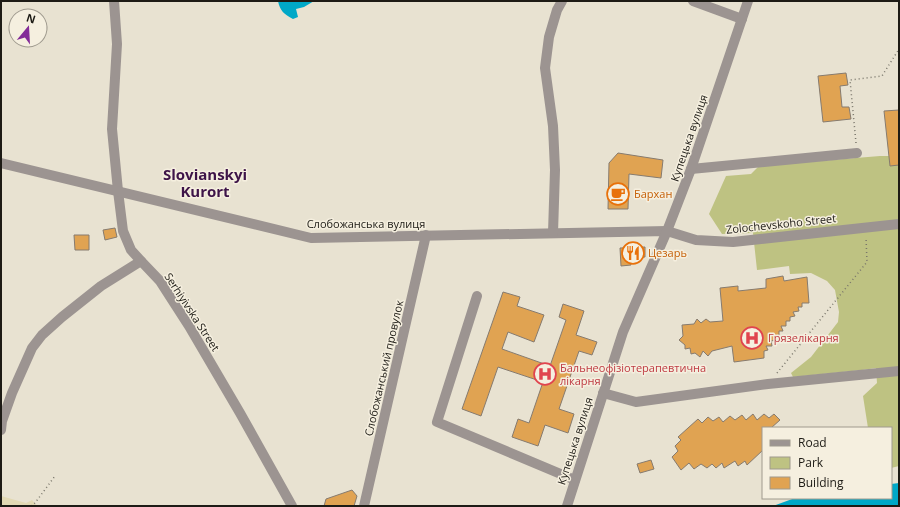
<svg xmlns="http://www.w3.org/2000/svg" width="900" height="507" viewBox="0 0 900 507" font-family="'Open Sans',sans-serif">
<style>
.green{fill:#bec282}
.sand{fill:#e2d9b4}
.water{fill:#00a8c7}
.building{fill:#e0a352;stroke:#867b6f}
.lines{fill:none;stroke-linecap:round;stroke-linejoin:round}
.path{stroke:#79766b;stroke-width:1.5;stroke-dasharray:1 3;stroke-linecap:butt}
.minor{stroke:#9c9491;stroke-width:10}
.labels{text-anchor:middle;stroke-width:3;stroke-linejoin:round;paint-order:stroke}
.street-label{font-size:11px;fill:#1d1b15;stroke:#f5efdf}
.food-label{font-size:11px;fill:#c56008;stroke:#f5efdf;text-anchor:start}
.health-label{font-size:11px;fill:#be3a42;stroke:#f5efdf;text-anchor:start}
.district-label{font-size:15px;font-weight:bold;fill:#3e1448;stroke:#f5efdf}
</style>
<rect width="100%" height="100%" fill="#e8e2d1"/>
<!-- green -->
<path class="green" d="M880,156H899V466L891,468V428H868L863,396L877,383L876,368L862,370L793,377L791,373L811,357L838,322L839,312L835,290L827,281L811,273L790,274L789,266L757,270L753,233L722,234L709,214L726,176L751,174L759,166Z"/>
<!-- sand -->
<path class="sand" d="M1,496L26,503L32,500L37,506H1Z"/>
<!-- water -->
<g class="water">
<path d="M278,1H314L304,7L296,9L298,17L293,19C284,14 280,11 278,1Z"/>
<path d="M899,483V506H773L795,498H891V484Z"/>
</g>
<!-- building -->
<g class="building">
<path d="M846,73L848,85L840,86L842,107H849L851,119L823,122L818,76Z"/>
<path d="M899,110V165L890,166L884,111Z"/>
<path d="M618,153L663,160L661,178L629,174L628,209H608L609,163Z"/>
<path d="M115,228L117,237L105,240L103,230Z"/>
<path d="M74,235H89V250H75Z"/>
<path d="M645,247V257L630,258L631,265L621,266L620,248Z"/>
<path d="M783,276L784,281L807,277L809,303H802V307H798L799,311L793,312L795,316L790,317V321H786V326H781L783,331H779V335L775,336L776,340L771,341L772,346H766L768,350L764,351V358L734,362L732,346L712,351L708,356L703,351L700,357L695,353L691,354L690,348L685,349V345L679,340L683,336L682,325L694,324L697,319L701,323L706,319L710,322L723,321L720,288L738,286V291L766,288V279Z"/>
<path d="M503,292L520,297L517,306L544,315L534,342L508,332L502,349L550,366L566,320L559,317L563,304L584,311L576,335L597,342L592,355L579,351L559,409L574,414L568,433L545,425L538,446L512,437L518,419L529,423L543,382L498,367L481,416L462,409Z"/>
<path d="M753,414L757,420L764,414L769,418L774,414L780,420L771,428H763V450L747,465L745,461L738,466L735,461L724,468L722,463L716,468L712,464L707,468L701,464L694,469L689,463L681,470L672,457L678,451L675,446L681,440L678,437L698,419L702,423L708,417L713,421L719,417L723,422L730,416L735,420L742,415L746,420Z"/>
<path d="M651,460L654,469L640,473L637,464Z"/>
<path d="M352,490L357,496L354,506H324L326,499Z"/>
</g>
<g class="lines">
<!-- path -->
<g class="path">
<path d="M856,143L850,80L882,76L899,49"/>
<path d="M777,373L867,262L866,237"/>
<path d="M31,506L35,503L55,476"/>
</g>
<!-- minor -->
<g class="minor">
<path d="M114,1L117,44L112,129L118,191L123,231L131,250L141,261L160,281L189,326L240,413L292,506"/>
<path d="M693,1L742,19"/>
<path d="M1,163L311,238L667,231L696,240L733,242L899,224"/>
<path d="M691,169L857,153"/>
<path d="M553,233L555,170L553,126L545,68L549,37L557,10L562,1"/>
<path d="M477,296L437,422L575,480"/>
<path d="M603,393L636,402L768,384L899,371"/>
<path d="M1,430L2,421L12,393L32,348L42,335L62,317L101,286L141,261"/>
<path d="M364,506L426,235"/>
<path d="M567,506L623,332L667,231L691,169L748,1"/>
</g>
</g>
<!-- icons -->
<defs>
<g id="cafe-ring" transform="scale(1.15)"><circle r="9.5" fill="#f5efdf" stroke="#e8710a" stroke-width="1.5"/><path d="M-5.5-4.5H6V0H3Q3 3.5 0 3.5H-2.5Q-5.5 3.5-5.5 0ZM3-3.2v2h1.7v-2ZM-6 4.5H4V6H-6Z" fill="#e8710a"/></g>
<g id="restaurant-ring" transform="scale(1.15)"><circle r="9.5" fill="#f5efdf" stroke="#e8710a" stroke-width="1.5"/><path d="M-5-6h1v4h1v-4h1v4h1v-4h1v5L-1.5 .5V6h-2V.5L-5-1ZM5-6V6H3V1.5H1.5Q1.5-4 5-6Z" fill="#e8710a"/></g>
<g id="hospital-ring" transform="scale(1.15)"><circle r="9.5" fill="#f5efdf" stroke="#e0444e" stroke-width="1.5"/><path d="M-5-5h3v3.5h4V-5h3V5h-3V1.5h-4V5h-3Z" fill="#e0444e"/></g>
</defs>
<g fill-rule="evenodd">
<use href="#cafe-ring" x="618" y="194"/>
<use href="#restaurant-ring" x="633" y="253"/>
<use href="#hospital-ring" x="752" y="338"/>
<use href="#hospital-ring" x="545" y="374"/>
</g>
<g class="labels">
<!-- street labels -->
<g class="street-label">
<text transform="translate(689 138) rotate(-71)" y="4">Купецька вулиця</text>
<text x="366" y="228">Слобожанська вулиця</text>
<text transform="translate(781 224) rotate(-6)" y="4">Zolochevskoho Street</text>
<text transform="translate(192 312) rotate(57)" y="4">Serhiyivska Street</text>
<text transform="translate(384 368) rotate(-77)" y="4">Слобожанський провулок</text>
<text transform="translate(575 441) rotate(-72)" y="4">Купецька вулиця</text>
</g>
<!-- food labels -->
<g class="food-label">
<text x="634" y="198">Бархан</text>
<text x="648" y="257">Цезарь</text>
</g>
<!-- health labels -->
<g class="health-label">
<text x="768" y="342">Грязелікарня</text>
<text x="560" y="372">Бальнеофізіотерапевтична<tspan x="560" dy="13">лікарня</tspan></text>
</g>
<!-- district labels -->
<g class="district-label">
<text x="205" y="180">Slovianskyi<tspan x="205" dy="17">Kurort</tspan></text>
</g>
</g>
<!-- border -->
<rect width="900" height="507" fill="none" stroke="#1d1b15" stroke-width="4"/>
<!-- legend -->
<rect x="762" y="427" width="130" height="72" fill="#f5efdf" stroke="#9f9a8e"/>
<rect x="770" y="440" width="20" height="6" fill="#9c9491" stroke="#9f9a8e"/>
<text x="798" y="447" font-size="12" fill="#1d1b15">Road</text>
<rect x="770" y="457" width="20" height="12" fill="#bec282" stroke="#9f9a8e"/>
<text x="798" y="467" font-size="12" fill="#1d1b15">Park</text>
<rect x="770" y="477" width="20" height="12" fill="#e0a352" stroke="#9f9a8e"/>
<text x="798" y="487" font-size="12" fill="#1d1b15">Building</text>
<!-- north arrow -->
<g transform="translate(28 28) rotate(18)"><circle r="19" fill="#f5efdf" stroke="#9f9a8e"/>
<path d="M0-3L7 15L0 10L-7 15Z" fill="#832b98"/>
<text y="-6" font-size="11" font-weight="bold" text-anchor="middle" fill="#1d1b15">N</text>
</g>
</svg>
